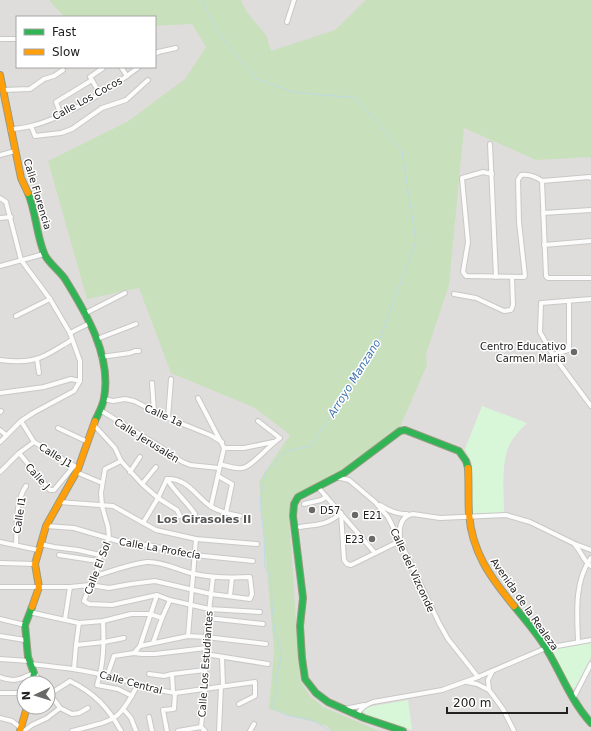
<svg xmlns="http://www.w3.org/2000/svg" width="591" height="731" viewBox="0 0 591 731" font-family="'DejaVu Sans',sans-serif">
<style>
.residential{fill:#dfdddb;fill-rule:evenodd}
.religious{fill:#dedddb}
.forest{fill:#c9e0bd}
.park{fill:#d7f7d8}
.lines{fill:none;stroke-linecap:round;stroke-linejoin:round}
.stream{stroke:#bcdbe5;stroke-width:1}
.street-casing{stroke:#c8c8c6;stroke-width:6}
.fast-casing{stroke:#999b80;stroke-width:8}
.slow-casing{stroke:#999b80;stroke-width:8}
.street{stroke:#fdfcfc;stroke-width:4}
.fast{stroke:#30b455;stroke-width:6}
.slow{stroke:#ff9f0a;stroke-width:6}
.poi-dot{fill:#696967;stroke:#fff;stroke-width:1.5}
.labels{text-anchor:middle;stroke-width:3;stroke-linejoin:round;paint-order:stroke}
.street-label{font-size:10px;fill:#212121;stroke:#fff}
.poi-label{font-size:10px;fill:#212121;stroke:#fff;text-anchor:end}
.water-label{font-size:11px;font-style:italic;fill:#4176b2;stroke:#fff}
.neighbourhood-label{font-size:11px;font-weight:bold;fill:#545454;stroke:#fff}
</style>
<rect width="100%" height="100%" fill="#f0eeea"/>
<!-- residential -->
<path class="residential" d="M0,0H591V731H0ZM17,17H155V67H17ZM24,683H48V707H24Z"/>
<!-- religious -->
<path class="religious" d="M471,690L474,692L476,690L495,705L489,711L467,695Z"/>
<!-- forest -->
<path class="forest" d="M49,0H241L246,11L266,35L271,51L335,30L366,0H591V157L536,160L464,128L449,285L426,354L427,365L400,427L341,471L295,494L290,502L289,517L300,680L310,696L323,707L379,731H331L327,726L269,709L274,650L259,481L290,435L255,408L171,373L139,288L87,299L48,161L127,122L185,79L206,47L192,24L155,26V17H64Z"/>
<!-- park -->
<g class="park">
<path d="M482,406L527,423C520,430 511,439 508,448C501,467 504,495 504,515L472,514V463L465,449Z"/>
<path d="M591,643V657L576,686L573,689L570,688L552,655V650L556,647Z"/>
<path d="M408,700L412,730L365,715L363,712L364,709L368,707Z"/>
</g>
<g class="lines">
<!-- stream -->
<path class="stream" d="M202,0L217,31L255,78L293,92L356,98L402,151L416,241L379,341L311,446L286,451L265,473L260,503L264,536L265,568L271,574L272,606L275,633L282,653L276,678L278,690L271,707L286,715L315,721L329,731"/>
<!-- street casing -->
<g class="street-casing">
<g id="street">
<path d="M287,22L294,0"/>
<path d="M0,39H17"/>
<path d="M155,54L158,52L176,48"/>
<path d="M121,67L127,76"/>
<path d="M92,80L90,77L103,68"/>
<path d="M3,90L30,89L44,79L54,76L63,70"/>
<path d="M61,115L56,102L92,80L100,94"/>
<path d="M31,126L35,136L61,133L72,129L102,108L126,100L148,80"/>
<path d="M10,130C17,128 25,128 31,126C67,117 110,89 139,67"/>
<path d="M490,144L496,277"/>
<path d="M0,155L15,151"/>
<path d="M492,174L483,172L462,178L468,242L463,272L466,276L524,277L525,276L519,222L518,180L521,175C529,174 535,176 542,181L590,177L591,178"/>
<path d="M542,181L546,276L548,278H591"/>
<path d="M0,198L6,202L21,260L50,299L70,333L80,361V381L74,391L33,413L21,421L0,442"/>
<path d="M543,213L591,210"/>
<path d="M0,218L11,217"/>
<path d="M544,245L591,241"/>
<path d="M0,266L44,254"/>
<path d="M454,294L476,298L504,311L511,310L513,305L512,277"/>
<path d="M591,299L541,303L540,332L553,355L591,406"/>
<path d="M84,314L125,293"/>
<path d="M16,316L50,299"/>
<path d="M70,333L90,323"/>
<path d="M97,339L136,324"/>
<path d="M553,355L568,350L569,348V301"/>
<path d="M101,357L130,353L135,351H139"/>
<path d="M37,359L39,373"/>
<path d="M0,360C14,362 32,362 44,356C54,351 63,345 72,340"/>
<path d="M152,383L154,411"/>
<path d="M0,393L44,387L71,379L80,381"/>
<path d="M198,398L224,448L211,506"/>
<path d="M104,399L113,401L125,399L134,401L168,418L210,435L222,442"/>
<path d="M100,410L164,449L174,457L183,462L190,465L219,468"/>
<path d="M0,412L1,411"/>
<path d="M168,418L171,379"/>
<path d="M21,421L34,442L76,467"/>
<path d="M94,425L115,448L121,461L142,484L158,498L177,510L180,516"/>
<path d="M58,428L88,442"/>
<path d="M0,430L6,435"/>
<path d="M224,448H244L273,442"/>
<path d="M19,453L50,490H54L74,466"/>
<path d="M121,461L105,469L101,493L102,506L108,527L109,538L100,555L96,576L90,585L84,601L89,604L112,605L157,595L170,600L209,609L260,612"/>
<path d="M220,464C227,466 235,469 242,468C252,467 270,444 280,438L258,421"/>
<path d="M0,472L19,453L34,442"/>
<path d="M76,472L102,483"/>
<path d="M130,472L140,457"/>
<path d="M218,476L232,484L226,513"/>
<path d="M336,477L349,480L375,502L388,517L400,541L439,623L448,639L478,677"/>
<path d="M167,479C187,478 195,495 210,506C219,512 229,514 240,516"/>
<path d="M167,479C174,491 186,501 195,514"/>
<path d="M142,484L156,467"/>
<path d="M317,486L375,553"/>
<path d="M59,502L113,506L156,530L196,539L257,544"/>
<path d="M304,504L321,500L326,497"/>
<path d="M380,505C388,510 397,515 407,514"/>
<path d="M341,513L344,560L347,564L351,565L400,541"/>
<path d="M143,523L158,498L167,479"/>
<path d="M46,526L74,528L128,544L148,545L194,555L253,561"/>
<path d="M300,527C318,524 326,526 341,513"/>
<path d="M400,537C399,526 401,516 413,514L440,518L506,515L530,522L575,544L591,550"/>
<path d="M0,542L38,550"/>
<path d="M40,544L54,547L78,550L100,555"/>
<path d="M16,545C17,526 15,502 26,486"/>
<path d="M575,545C581,551 584,562 591,566"/>
<path d="M59,555L98,561"/>
<path d="M0,563L35,564"/>
<path d="M0,587H70L90,585L109,588L131,584L155,581L211,594L250,599L252,594L250,577C231,578 213,578 195,574C179,571 163,561 147,562C129,564 112,571 96,576"/>
<path d="M230,596L232,578"/>
<path d="M29,612L79,623L103,621L131,614H150L162,618"/>
<path d="M208,618L263,624"/>
<path d="M0,619L25,625"/>
<path d="M65,619L70,587"/>
<path d="M103,621C104,643 104,663 97,685L118,689L132,696"/>
<path d="M0,636L25,640"/>
<path d="M188,636L196,539"/>
<path d="M578,641C577,614 574,581 591,558"/>
<path d="M153,643L162,618L170,600"/>
<path d="M76,645L104,642L124,638"/>
<path d="M140,646L157,595"/>
<path d="M134,653L140,646L188,636L206,637L266,644"/>
<path d="M205,654L268,664"/>
<path d="M222,657L223,686"/>
<path d="M0,659L29,661"/>
<path d="M31,664C54,667 77,668 99,674C124,679 149,689 175,693L255,682V696L239,704"/>
<path d="M74,669L76,645L79,623"/>
<path d="M492,672L488,680L489,690L503,709L514,731"/>
<path d="M149,674L164,676L172,674"/>
<path d="M107,676L114,656L134,653L142,654H155L206,648"/>
<path d="M0,677C15,683 20,679 34,673L43,683"/>
<path d="M467,682L477,684L489,690"/>
<path d="M48,691L60,708L72,714L79,713L88,708"/>
<path d="M173,692L172,674L205,670"/>
<path d="M0,693H24"/>
<path d="M50,694L70,681C94,693 108,707 121,731"/>
<path d="M573,699L591,664"/>
<path d="M345,709L364,705"/>
<path d="M124,710L131,718L136,731"/>
<path d="M357,715C361,708 365,705 373,702L442,690L478,677L546,648L591,640"/>
<path d="M149,717L152,731"/>
<path d="M0,718L12,721L21,728"/>
<path d="M201,727L205,689L206,637L213,577"/>
<path d="M24,731L32,725L47,718L60,708"/>
<path d="M72,731C113,720 118,724 138,684"/>
<path d="M167,731L163,710L174,709L175,693"/>
<path d="M178,731L201,727L205,731"/>
<path d="M219,731L221,687"/>
<path d="M250,731L254,724"/>
</g>
</g>
<!-- fast casing -->
<g class="fast-casing">
<g id="fast">
<path d="M28,193C36,212 36,233 44,253C47,262 59,270 65,279C86,313 112,356 104,398C103,406 98,414 95,421"/>
<path d="M514,606C525,620 538,634 547,650C562,675 571,701 591,723"/>
<path d="M32,607L25,625L28,657L34,673L32,683"/>
<path d="M403,731L364,718L328,702L316,693L305,679L302,658L300,626L303,598L293,516L294,504L298,497L344,473L400,431L405,430L459,451L466,461L468,468"/>
</g>
</g>
<!-- slow casing -->
<g class="slow-casing">
<g id="slow">
<path d="M0,75L21,178L28,193"/>
<path d="M468,468C469,483 468,499 469,514C472,552 490,577 514,606"/>
<path d="M32,607L39,587L35,564L46,526L78,469L95,421"/>
<path d="M20,731L27,707"/>
</g>
</g>
<!-- street -->
<use href="#street" class="street"/>
<!-- fast -->
<use href="#fast" class="fast"/>
<!-- slow -->
<use href="#slow" class="slow"/>
</g>
<!-- markers -->
<g class="poi-dot">
<circle cx="574" cy="352" r="4"/>
<circle cx="312" cy="510" r="4"/>
<circle cx="355" cy="515" r="4"/>
<circle cx="372" cy="539" r="4"/>
</g>
<g class="labels">
<!-- street labels -->
<g class="street-label">
<text transform="translate(87 98) rotate(-29)" y="4">Calle Los Cocos</text>
<text transform="translate(38 194) rotate(73)" y="4">Calle Florencia</text>
<text transform="translate(164 415) rotate(24)" y="4">Calle 1a</text>
<text transform="translate(147 440) rotate(32)" y="4">Calle Jerusalén</text>
<text transform="translate(56 455) rotate(31)" y="4">Calle J1</text>
<text transform="translate(38 476) rotate(48)" y="4">Calle J</text>
<text transform="translate(19 515) rotate(-82)" y="4">Calle I1</text>
<text transform="translate(160 548) rotate(10)" y="4">Calle La Profecía</text>
<text transform="translate(97 568) rotate(-69)" y="4">Calle El Sol</text>
<text transform="translate(413 570) rotate(65)" y="4">Calle del Vizconde</text>
<text transform="translate(525 604) rotate(55)" y="4">Avenida de la Realeza</text>
<text transform="translate(205 664) rotate(-86)" y="4">Calle Los Estudiantes</text>
<text transform="translate(131 682) rotate(15)" y="4">Calle Central</text>
</g>
<!-- poi labels -->
<g class="poi-label">
<text x="566" y="350">Centro Educativo<tspan x="566" dy="12">Carmen Maria</tspan></text>
<text x="320" y="514" text-anchor="start">D57</text>
<text x="363" y="519" text-anchor="start">E21</text>
<text x="364" y="543">E23</text>
</g>
<!-- water labels -->
<g class="water-label">
<text transform="translate(354 378) rotate(-58)" y="4">Arroyo Manzano</text>
</g>
<!-- neighbourhood labels -->
<g class="neighbourhood-label">
<text x="204" y="523">Los Girasoles II</text>
</g>
</g>
<!-- legend -->
<rect x="16" y="16" width="140" height="52" fill="#ffffff" stroke="#a6a6a6"/>
<rect x="24" y="29" width="20" height="6" fill="#30b455" stroke="#a6a6a6"/>
<text x="52" y="36" font-size="12" fill="#212121">Fast</text>
<rect x="24" y="49" width="20" height="6" fill="#ff9f0a" stroke="#a6a6a6"/>
<text x="52" y="56" font-size="12" fill="#212121">Slow</text>
<!-- north arrow -->
<g transform="translate(36 695) rotate(266)"><circle r="19" fill="#ffffff" stroke="#a6a6a6"/>
<path d="M0-3L7 15L0 10L-7 15Z" fill="#696967"/>
<text y="-6" font-size="11" font-weight="bold" text-anchor="middle" fill="#212121">N</text>
</g>
<!-- scale -->
<path d="M447 707v6h120v-6" fill="none" stroke="#212121" stroke-width="2"/>
<text x="453" y="707" font-size="12" fill="#212121" stroke="#ffffff" stroke-width="3" paint-order="stroke">200 m</text>
</svg>
